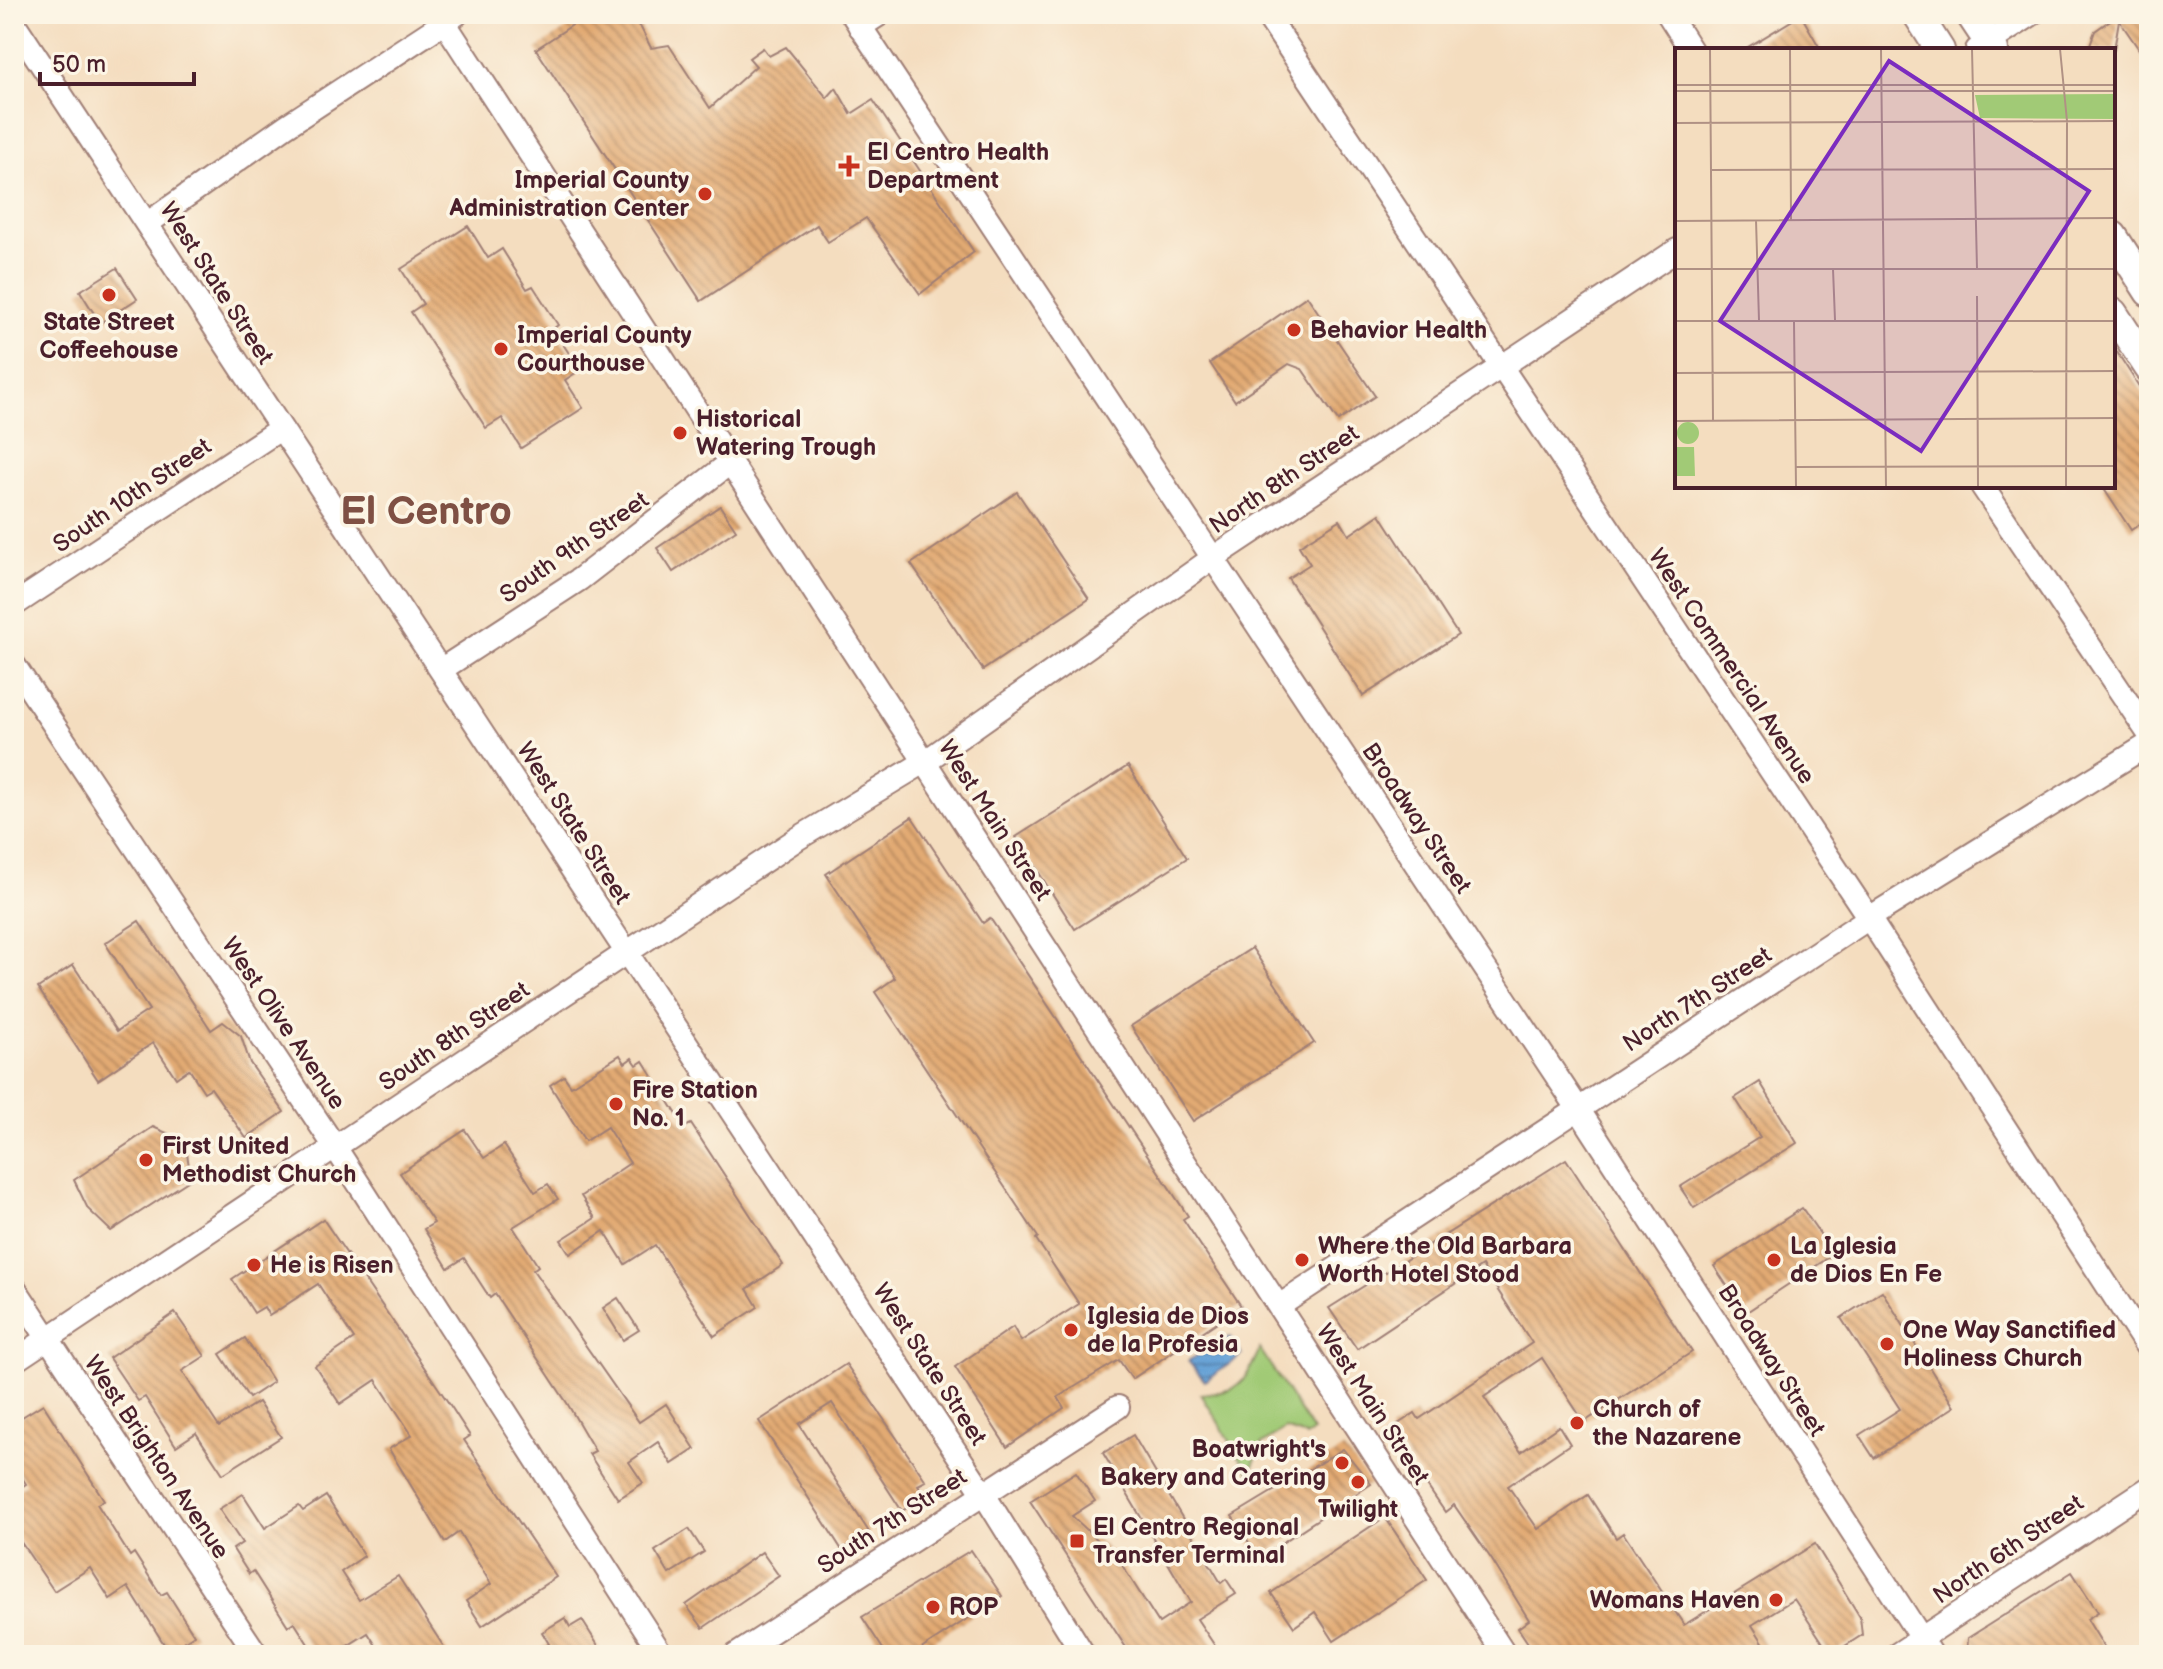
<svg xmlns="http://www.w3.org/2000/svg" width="2163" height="1669" viewBox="0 0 2163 1669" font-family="'Balsamiq Sans',sans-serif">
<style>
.grass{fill:#a1ca76;stroke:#767450;stroke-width:2}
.water{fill:url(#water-rules);stroke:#586080;stroke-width:2}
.building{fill:url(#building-back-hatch)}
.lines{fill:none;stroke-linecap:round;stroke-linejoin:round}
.minor-casing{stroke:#9f7e75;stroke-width:26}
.major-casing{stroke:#9f7e75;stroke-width:32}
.minor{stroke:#fff;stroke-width:22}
.major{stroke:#fff;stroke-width:28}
.poi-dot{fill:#c8321e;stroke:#fcf5e5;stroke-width:3}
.labels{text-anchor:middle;stroke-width:7;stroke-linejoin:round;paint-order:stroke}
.poi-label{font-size:24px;font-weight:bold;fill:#4a1f2b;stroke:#fcf5e5;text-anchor:start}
.street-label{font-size:24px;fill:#4a1f2b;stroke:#fcf5e5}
.town-label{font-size:40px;font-weight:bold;fill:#7f5044;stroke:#fcf5e5}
.inset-road{fill:none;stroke:#b09184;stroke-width:2}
.view{fill:#7b2cbf;fill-opacity:0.15;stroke:#7b2cbf;stroke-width:4}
.inset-edge{fill:none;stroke:#4a1f2b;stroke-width:4}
</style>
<defs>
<pattern id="water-rules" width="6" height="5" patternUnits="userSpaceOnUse" patternTransform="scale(2)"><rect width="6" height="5" fill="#66a2d6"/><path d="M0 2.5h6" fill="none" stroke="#5683ae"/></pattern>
<pattern id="building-back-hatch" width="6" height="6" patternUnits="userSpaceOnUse" patternTransform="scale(2)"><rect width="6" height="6" fill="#e2aa73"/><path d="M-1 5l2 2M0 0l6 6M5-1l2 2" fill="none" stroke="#b98a5f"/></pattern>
</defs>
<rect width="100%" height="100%" fill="#fcf5e5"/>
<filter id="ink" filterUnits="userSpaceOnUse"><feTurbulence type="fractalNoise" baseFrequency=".0125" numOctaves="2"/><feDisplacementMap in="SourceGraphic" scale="16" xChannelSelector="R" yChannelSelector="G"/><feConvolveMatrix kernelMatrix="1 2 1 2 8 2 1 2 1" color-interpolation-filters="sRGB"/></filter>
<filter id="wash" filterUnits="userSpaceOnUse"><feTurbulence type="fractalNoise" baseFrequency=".006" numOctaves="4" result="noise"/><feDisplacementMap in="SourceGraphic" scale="32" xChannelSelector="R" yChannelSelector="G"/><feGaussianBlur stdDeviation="1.8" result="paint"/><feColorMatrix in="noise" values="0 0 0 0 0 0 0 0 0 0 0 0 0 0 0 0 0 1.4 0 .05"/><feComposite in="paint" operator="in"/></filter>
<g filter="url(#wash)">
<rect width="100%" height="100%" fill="#f4ddbf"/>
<!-- grass -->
<path class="grass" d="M1260,1349L1313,1432L1306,1436L1285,1429L1261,1445L1250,1474L1201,1394C1242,1392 1243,1384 1260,1349Z"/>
<!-- water -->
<path class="water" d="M1230,1337L1242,1355L1205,1381L1188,1361Z"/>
<g id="blocks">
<!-- building -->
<g class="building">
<path d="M589,14H625L641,28L651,48L669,45L710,108L756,66L749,58L763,48L769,56L786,47L827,98L836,88L851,114L873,100L974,252L920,294L866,218L828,242L817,225L701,301L536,49Z"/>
<path d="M2115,14H2145L2149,20V64L2119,20L2114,50H2088L2095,31L2116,16Z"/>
<path d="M1801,15L1821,50H1743Z"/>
<path d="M468,226L488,258L502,249L527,289L533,286L558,325L553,329L580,370L565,380L583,408L521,448L502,418L486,428L411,312L423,304L401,269Z"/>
<path d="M117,268L137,299L100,323L80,291Z"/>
<path d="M1307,296L1375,396L1338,421L1302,369L1289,364L1235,401L1210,363Z"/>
<path d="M2113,346L2149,402V518L2131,530L2102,486H2113Z"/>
<path d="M1017,492L1089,599L983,670L911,564Z"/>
<path d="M720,506L736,530L673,572L657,548Z"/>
<path d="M1380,514L1458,635L1363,696L1288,578L1310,564L1299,546L1340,520L1349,535Z"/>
<path d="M1128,766L1187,858L1075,929L1016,837Z"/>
<path d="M912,817L983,923L990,918L1188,1216L1183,1219L1241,1306L1132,1379L1119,1360L1058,1397L1064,1408L1007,1447L955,1367L1013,1327L1021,1341L1079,1304L1036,1239L1038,1237L875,992L895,978L826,874Z"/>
<path d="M139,921L211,1030L223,1022L241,1036L250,1063L284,1112L246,1138L211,1088L204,1092L189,1069L176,1078L153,1043L98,1080L38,988L73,965L117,1031L149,1010L105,943Z"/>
<path d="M1252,948L1314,1043L1193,1121L1131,1026Z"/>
<path d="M620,1055L625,1063L632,1058L637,1065L643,1061L685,1127L691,1124L783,1265L747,1289L758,1307L714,1336L655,1245L625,1264L604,1231L570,1254L561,1240L595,1218L581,1196L630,1163L607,1127L585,1141L550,1085L564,1076L571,1086Z"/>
<path d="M1760,1082L1797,1143L1694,1208L1680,1187L1760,1137L1735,1098Z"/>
<path d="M153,1127L185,1141L191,1179L111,1231L88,1209L74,1180Z"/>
<path d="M465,1130L484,1158L504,1145L535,1192L548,1184L558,1199L513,1227L538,1266L533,1270L639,1422L666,1404L695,1449L672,1464L658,1442L629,1462L643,1483L618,1499L589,1454L595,1451L567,1403L495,1294L490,1298L464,1258L448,1268L424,1229L434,1223L400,1173Z"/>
<path d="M1566,1159L1692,1352L1584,1422L1542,1358L1484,1397L1521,1452L1559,1426L1570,1444L1508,1486L1538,1529L1588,1495L1616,1538L1623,1533L1684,1625L1815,1544L1860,1617L1862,1635L1831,1655L1794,1599L1752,1625L1771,1655H1536L1518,1628L1529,1620L1492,1560L1454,1505L1445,1512L1389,1430L1415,1413L1419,1419L1532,1343L1482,1266L1357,1349L1329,1308Z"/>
<path d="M1802,1208L1834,1254L1745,1313L1714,1266Z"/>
<path d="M323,1219L452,1408L470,1436L464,1440L556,1577L482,1626L466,1601L491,1584L459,1532L445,1542L389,1449L412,1435L376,1380L340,1404L315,1366L354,1339L318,1284L269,1316L264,1307L254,1313L232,1279Z"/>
<path d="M1882,1291L1954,1407L1874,1458L1859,1435L1900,1409L1841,1318Z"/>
<path d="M618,1298L639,1330L623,1340L603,1308Z"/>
<path d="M175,1313L205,1356L182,1371L219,1427L258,1402L281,1437L223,1474L196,1433L176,1446L145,1397L138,1401L109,1358Z"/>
<path d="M245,1338L273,1382L249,1398L220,1354Z"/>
<path d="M846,1364L926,1481L918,1485L925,1496L902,1511L832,1403L799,1424L869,1532L842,1550L759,1421Z"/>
<path d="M43,1404L104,1500L97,1504L130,1556L134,1553L161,1595L167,1592L194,1635L169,1652L128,1587L110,1599L90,1568L54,1591L14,1532V1492L26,1484L14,1465V1422Z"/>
<path d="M1133,1435L1221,1583L1226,1579L1236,1594L1197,1619L1221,1655H1131L1030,1501L1076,1472L1095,1501L1072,1516L1118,1559L1159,1623L1191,1602L1103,1453Z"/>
<path d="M1343,1449L1371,1484L1259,1558L1232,1516Z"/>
<path d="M243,1494L265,1528L299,1506L303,1511L326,1496L364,1556L341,1572L359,1600L398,1576L449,1655H382L368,1633L333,1655H315L294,1622L288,1626L253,1571L249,1574L233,1549L242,1543L219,1509Z"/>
<path d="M1385,1517L1427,1580L1334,1641L1315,1612L1294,1627L1271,1593Z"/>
<path d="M689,1529L704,1552L669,1574L655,1551Z"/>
<path d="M971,1550L1002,1596L912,1655H887L862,1617Z"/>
<path d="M762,1552L779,1576L703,1628L686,1605Z"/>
<path d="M2072,1572L2098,1612L2087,1619L2109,1655H1967L1968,1638Z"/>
<path d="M565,1618L570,1627L582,1620L604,1655H532L549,1644L542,1632Z"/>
</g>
</g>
</g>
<g filter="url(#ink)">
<use href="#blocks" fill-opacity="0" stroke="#9f7e75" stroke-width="2"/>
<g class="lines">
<!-- minor casing -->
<g class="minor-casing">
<g id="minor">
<path d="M439,14L1505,1655"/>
<path d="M852,14L1577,1107L1932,1655"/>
<path d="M1266,14L1869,918L2149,1350"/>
<path d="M1668,14L1691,50"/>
<path d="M14,23L983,1493L1084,1655"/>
<path d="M860,27L880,14"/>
<path d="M1977,50L2032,14"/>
<path d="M148,223L286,126L457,14"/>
<path d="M1982,486L2149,734"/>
<path d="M14,605L280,429"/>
<path d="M14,665L335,1147L662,1655"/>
<path d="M442,669L580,579L731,462"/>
<path d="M14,1287L257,1655"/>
<path d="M1279,1306L1869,918L2149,744"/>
<path d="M14,1361L797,839L926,761L1213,558L1677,250"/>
<path d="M736,1655L1118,1407"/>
<path d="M1896,1655L2149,1488"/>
</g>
</g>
<!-- major casing -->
<g class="major-casing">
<g id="major">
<path d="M1917,14L1940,50"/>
<path d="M1970,14L1994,50"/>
<path d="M2113,236L2149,292"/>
<path d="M2113,313L2149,368"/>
</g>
</g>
<!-- minor -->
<use href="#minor" class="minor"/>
<!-- major -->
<use href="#major" class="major"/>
</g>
</g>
<!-- markers -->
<g class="poi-dot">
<path d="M845 154h8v8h8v8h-8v8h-8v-8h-8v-8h8z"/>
<circle cx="705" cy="194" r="8"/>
<circle cx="109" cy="295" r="8"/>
<circle cx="1294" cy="330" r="8"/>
<circle cx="501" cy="349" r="8"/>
<circle cx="680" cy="433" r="8"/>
<circle cx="616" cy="1104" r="8"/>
<circle cx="146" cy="1160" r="8"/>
<circle cx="1302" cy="1260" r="8"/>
<circle cx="1774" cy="1260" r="8"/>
<circle cx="254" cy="1265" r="8"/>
<circle cx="1071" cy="1330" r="8"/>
<circle cx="1887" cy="1344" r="8"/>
<circle cx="1577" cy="1423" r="8"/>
<circle cx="1342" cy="1463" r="8"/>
<circle cx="1358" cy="1482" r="8"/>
<rect x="1069" y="1533" width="16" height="16" rx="4"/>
<circle cx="1776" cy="1600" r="8"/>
<circle cx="933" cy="1607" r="8"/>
</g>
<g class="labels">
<!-- poi labels -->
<g class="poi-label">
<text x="867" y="160">El Centro Health<tspan x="867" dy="28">Department</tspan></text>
<text x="689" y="188" text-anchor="end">Imperial County<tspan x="689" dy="28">Administration Center</tspan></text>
<text x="109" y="330" text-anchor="middle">State Street<tspan x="109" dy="28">Coffeehouse</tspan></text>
<text x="1310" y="338">Behavior Health</text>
<text x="517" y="343">Imperial County<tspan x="517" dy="28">Courthouse</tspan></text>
<text x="696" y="427">Historical<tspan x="696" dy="28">Watering Trough</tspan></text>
<text x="632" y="1098">Fire Station<tspan x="632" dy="28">No. 1</tspan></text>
<text x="162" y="1154">First United<tspan x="162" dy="28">Methodist Church</tspan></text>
<text x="1318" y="1254">Where the Old Barbara<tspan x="1318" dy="28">Worth Hotel Stood</tspan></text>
<text x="1790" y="1254">La Iglesia<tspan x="1790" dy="28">de Dios En Fe</tspan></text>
<text x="270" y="1273">He is Risen</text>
<text x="1087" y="1324">Iglesia de Dios<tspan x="1087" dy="28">de la Profesia</tspan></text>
<text x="1903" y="1338">One Way Sanctified<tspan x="1903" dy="28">Holiness Church</tspan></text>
<text x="1593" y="1417">Church of<tspan x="1593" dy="28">the Nazarene</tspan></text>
<text x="1326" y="1457" text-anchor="end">Boatwright's<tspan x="1326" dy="28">Bakery and Catering</tspan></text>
<text x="1358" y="1517" text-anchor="middle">Twilight</text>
<text x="1093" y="1535">El Centro Regional<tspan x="1093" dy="28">Transfer Terminal</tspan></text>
<text x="1760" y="1608" text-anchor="end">Womans Haven</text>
<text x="949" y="1615">ROP</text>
</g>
<!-- street labels -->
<g class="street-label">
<text transform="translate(217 283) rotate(57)" y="8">West State Street</text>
<text transform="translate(1284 479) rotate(-34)" y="8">North 8th Street</text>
<text transform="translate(132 495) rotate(-34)" y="8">South 10th Street</text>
<text transform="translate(574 547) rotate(-35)" y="8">South 9th Street</text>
<text transform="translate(1732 666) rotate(56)" y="8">West Commercial Avenue</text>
<text transform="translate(1417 818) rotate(56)" y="8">Broadway Street</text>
<text transform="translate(995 820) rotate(57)" y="8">West Main Street</text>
<text transform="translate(574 823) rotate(57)" y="8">West State Street</text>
<text transform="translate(1697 999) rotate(-33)" y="8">North 7th Street</text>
<text transform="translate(284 1023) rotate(56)" y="8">West Olive Avenue</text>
<text transform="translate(454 1036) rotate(-34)" y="8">South 8th Street</text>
<text transform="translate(1772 1360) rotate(57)" y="8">Broadway Street</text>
<text transform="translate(930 1364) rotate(57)" y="8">West State Street</text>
<text transform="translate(1373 1404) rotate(57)" y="8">West Main Street</text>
<text transform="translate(157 1457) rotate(56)" y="8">West Brighton Avenue</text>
<text transform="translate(892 1521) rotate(-33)" y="8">South 7th Street</text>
<text transform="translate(2008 1549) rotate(-34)" y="8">North 6th Street</text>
</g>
<!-- town labels -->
<g class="town-label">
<text x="426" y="524">El Centro</text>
</g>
</g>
<!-- overview -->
<g transform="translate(1675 48)">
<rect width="440" height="440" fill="#f4ddbf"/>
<path d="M0,399H19L20,428H0Z" fill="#a1ca76"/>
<path d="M440,46V71L305,70L300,47ZM2 385a11 11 0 1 1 22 0a11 11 0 1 1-22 0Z" fill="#a1ca76"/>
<path class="inset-road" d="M35,1L38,373M115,1L116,172M206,1L211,439M297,1L302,221M385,1L392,73L391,439M0,37H440M0,43H440M0,75L440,73M36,122L440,121M81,172L84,272M0,173L440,170M0,221H440M158,221L160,272M302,248L303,439M0,273H440M119,274L121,439M0,325L440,323M0,373L440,370M120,419L440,418"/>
<path class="view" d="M214,13L414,143L246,403L45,273Z"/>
<rect width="440" height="440" class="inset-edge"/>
</g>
<!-- margin -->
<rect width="2163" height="1669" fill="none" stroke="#fcf5e5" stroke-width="48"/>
<!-- scale -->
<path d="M40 72v12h154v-12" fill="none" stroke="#4a1f2b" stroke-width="4"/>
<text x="52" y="72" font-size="24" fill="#4a1f2b" stroke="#fcf5e5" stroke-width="6" paint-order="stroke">50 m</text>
</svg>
